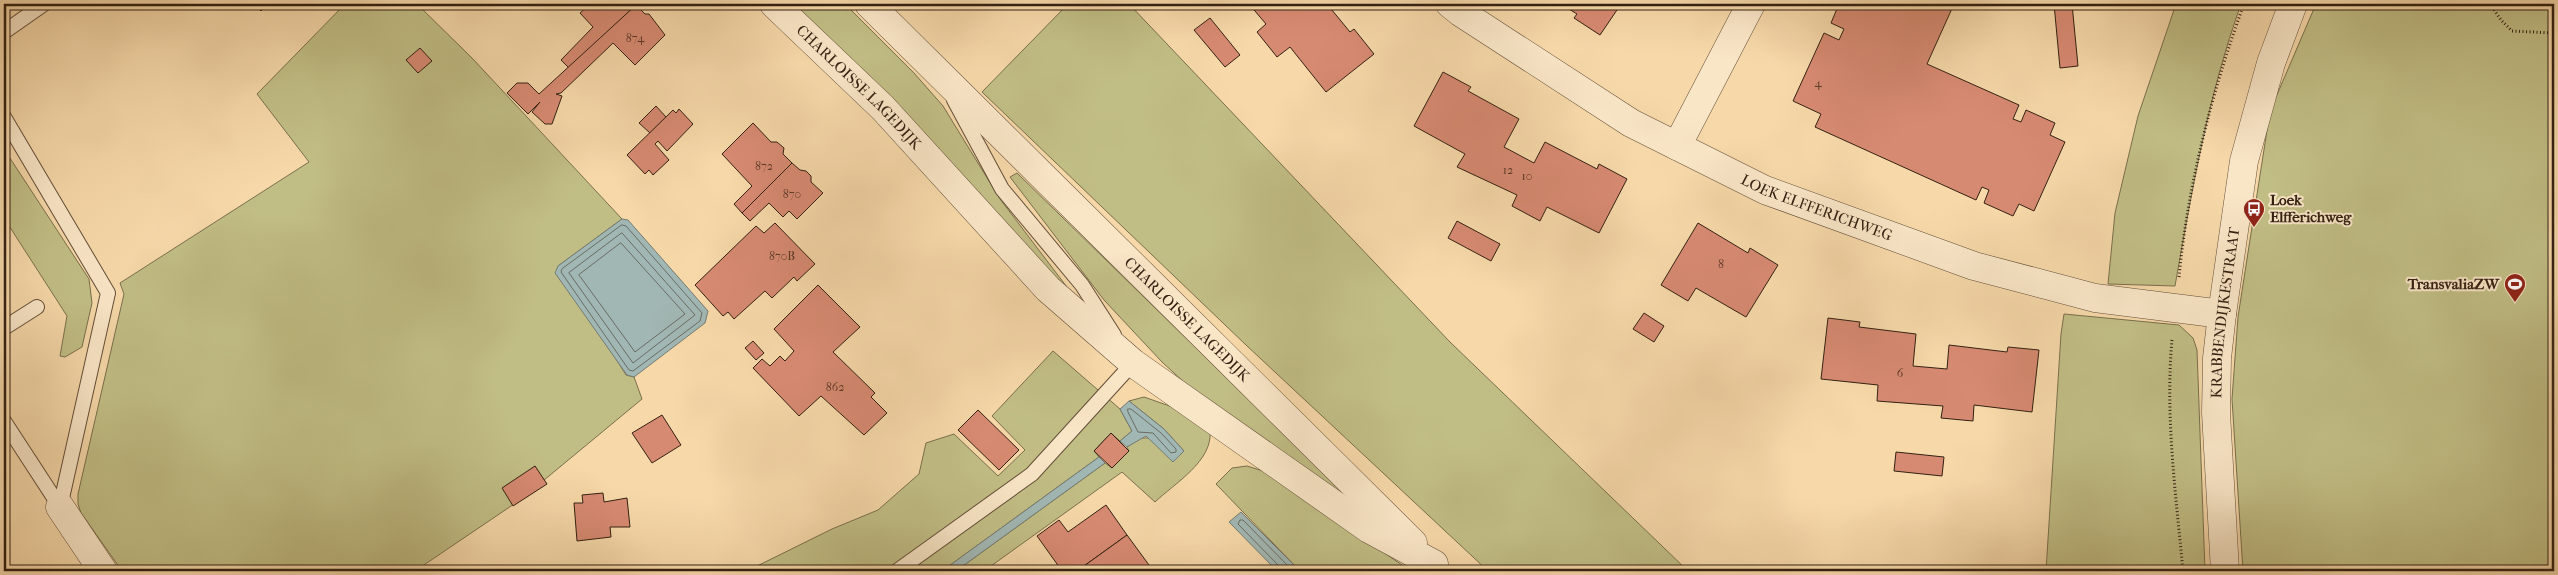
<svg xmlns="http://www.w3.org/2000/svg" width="2558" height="575" viewBox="0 0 2558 575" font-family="'IM FELL French Canon',serif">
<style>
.green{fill:#c1be85;stroke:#7a6f4c}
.water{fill:#a1b7b4;stroke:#757b73}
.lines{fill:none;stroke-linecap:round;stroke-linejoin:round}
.shore{stroke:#6a6c63;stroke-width:1}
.building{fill:#d78a72;stroke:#332012}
.service-casing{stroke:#644e38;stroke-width:16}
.minor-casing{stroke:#644e38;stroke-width:29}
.path{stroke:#332012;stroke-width:3;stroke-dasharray:1 2.5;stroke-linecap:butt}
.service{stroke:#f9e6c7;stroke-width:14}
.minor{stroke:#f9e6c7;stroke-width:28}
.labels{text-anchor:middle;stroke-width:4;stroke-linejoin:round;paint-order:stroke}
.number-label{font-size:12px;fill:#5c3a2a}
.street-label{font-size:15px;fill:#332012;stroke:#f9e6c7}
.poi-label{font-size:15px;font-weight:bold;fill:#332012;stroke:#f9e6c7;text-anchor:start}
</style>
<rect width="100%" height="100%" fill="#f6d8a9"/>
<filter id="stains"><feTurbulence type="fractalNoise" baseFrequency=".004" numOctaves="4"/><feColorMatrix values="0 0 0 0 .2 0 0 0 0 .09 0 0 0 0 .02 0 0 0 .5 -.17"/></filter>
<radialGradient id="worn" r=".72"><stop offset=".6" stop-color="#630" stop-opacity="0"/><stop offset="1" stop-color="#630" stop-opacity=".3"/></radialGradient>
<!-- green -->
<g class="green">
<path d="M345,4H417L472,58L622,219L558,266L626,375L634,377L642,399L520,500L415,571H122L81,513L78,504V494L124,294L120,283L309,162L257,94Z"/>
<path d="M791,4H845L914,73L943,106L1000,199L1073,295Z"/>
<path d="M1068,4H1129L1450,342L1688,571H1488L1246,345L982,92Z"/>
<path d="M2176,4H2241C2208,96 2192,190 2175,286L2108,284L2115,213L2138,116Z"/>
<path d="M2316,4H2554V571H2243L2232,399L2238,317L2270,111Z"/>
<path d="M4,149L89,279L92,303L82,347L65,357L60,356L67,316L4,218Z"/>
<path d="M1017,173L1364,512L1196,393L1162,362L1104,300L1010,177Z"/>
<path d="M2064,314L2179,325L2193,338L2197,350L2205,571H2046L2061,334Z"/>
<path d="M1053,351L1120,409L1132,431L1120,441L1111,433L1094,451L1099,457L942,571H747L832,529L878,510L919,474L926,443L954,434L998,476L1025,450L992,416Z"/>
<path d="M1144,397L1181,410L1210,431C1213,461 1175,483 1155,502L1122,472L984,571H956L1105,463L1112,468L1129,451L1127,447L1141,438H1150L1173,461L1184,451L1164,429L1129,401Z"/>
<path d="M1247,466L1263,471L1411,571H1300L1216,484L1232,468Z"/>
</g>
<!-- water -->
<g class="water">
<path d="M622,219L628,220L708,311L705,323L634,377L627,375L555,273L558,266Z"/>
<path d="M1129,401L1164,429L1184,451L1173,462L1146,436L1127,447L1120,441L1132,431L1120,409Z"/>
<path d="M1099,457L1105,463L956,571H942Z"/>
<path d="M1241,512L1300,571H1277L1229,522Z"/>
</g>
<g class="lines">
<!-- shore -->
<g class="shore">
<path d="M622,225L626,226L702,313L700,321L633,371L629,370L561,272L562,269Z"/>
<path d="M622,233L695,315L633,363L569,273Z"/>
<path d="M621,243L685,314L635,352L579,275Z"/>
<path d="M1128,409H1131L1161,433L1176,449V452L1171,453L1153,433L1138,432L1128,412Z"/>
<path d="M1281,571L1279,566L1238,524L1240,520H1243L1293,571"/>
</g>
</g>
<!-- building -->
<g class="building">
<path d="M254,4H268L261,11Z"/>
<path d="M590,4L636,5L569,68L561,60L593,27L580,13Z"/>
<path d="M1249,4H1327L1350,32L1354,29L1374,54L1326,92L1290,47L1277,57L1257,32L1266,24Z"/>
<path d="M1561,4H1621L1600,35L1574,18L1577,14Z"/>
<path d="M1839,4H1954L1927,64L2019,105L2013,119L2021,122L2026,110L2055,123L2050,135L2065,142L2034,211L2019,204L2013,216L1984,203L1989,190L1982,187L1976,200L1815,127L1821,114L1793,101L1824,33L1839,40L1844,29L1831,23Z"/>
<path d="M2054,4H2072L2078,66L2060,68Z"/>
<path d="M636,5L645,14H649L665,35L635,65L613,43L561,93L556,94L562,96L552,124H545L532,112L540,102L528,114L507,93L517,83H528L539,94Z"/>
<path d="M1210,18L1240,55L1225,67L1194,30Z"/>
<path d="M420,48L432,61L418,73L406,60Z"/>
<path d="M1443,72L1471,87L1468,91L1519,119L1504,147L1534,163L1545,142L1597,169L1599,164L1627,179L1599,233L1547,207L1540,221L1512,206L1517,195L1457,167L1465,154L1414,126Z"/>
<path d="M656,106L666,117L650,133L639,123Z"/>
<path d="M679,109L693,124L667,151L658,141L655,144L669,160L653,175L649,170L645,174L627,155L673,110L676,113Z"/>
<path d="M753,123L771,142H777L784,148L783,154L792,163L742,213L734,204L752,186L722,154Z"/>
<path d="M792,163L800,170L806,171L811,176V182L823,193L797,219L789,211L783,217L769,203L750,221L742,213Z"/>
<path d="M1457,221L1500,244L1491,261L1448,238Z"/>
<path d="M775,223L815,264L797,281L794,277L772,298L765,291L734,319L728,312L723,316L695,285L756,226L764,233Z"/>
<path d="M1698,223L1748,253L1750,248L1778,265L1746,317L1696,288L1688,301L1661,285Z"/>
<path d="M818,285L860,327L833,352L875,393L871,397L887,413L864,435L821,396L799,416L753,368L762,359L770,366L780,356L785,361L794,351L774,329Z"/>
<path d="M1644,313L1664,326L1654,342L1633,329Z"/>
<path d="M1828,318L1860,322L1859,327L1916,334L1913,366L1947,369L1949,345L2007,352L2008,347L2039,350L2032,412L1974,405L1973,421L1941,418L1943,406L1877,401L1878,385L1821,379Z"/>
<path d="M753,341L764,353L756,360L745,348Z"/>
<path d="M978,410L1019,450L999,470L958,430Z"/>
<path d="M662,415L681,445L652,463L632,433Z"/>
<path d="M1111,433L1129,451L1112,468L1094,451Z"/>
<path d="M1896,452L1944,457L1942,476L1894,471Z"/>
<path d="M535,466L547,484L513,506L502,488Z"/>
<path d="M603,493L604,502L627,498L630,527H610L611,537L577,541L574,503H583L582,495Z"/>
<path d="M1106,505L1127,535L1077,571H1062L1037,536L1059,520L1068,532Z"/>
<path d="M1127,535L1149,565L1140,571H1077Z"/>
<path d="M437,565L442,571H428Z"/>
</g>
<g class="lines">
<!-- service casing -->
<g class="service-casing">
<g id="service">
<path d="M4,32L44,4"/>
<path d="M954,100L1002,189L1082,285L1114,335"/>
<path d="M4,117L108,293L60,507"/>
<path d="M4,328L37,307"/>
<path d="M4,421L60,507"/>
<path d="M897,571L1032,474L1133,363L1130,359"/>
</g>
</g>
<!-- minor casing -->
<g class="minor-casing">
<g id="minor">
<path id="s1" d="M774,4L883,108L1048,289L1133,363L1369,529L1434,564"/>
<path id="s2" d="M869,4L1413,543"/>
<path id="s3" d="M1450,4L1460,12L1631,123L1765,190L1974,266L2095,298L2222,314"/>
<path d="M1677,146L1751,4"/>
<path d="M60,507L103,571"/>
<path id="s4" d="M2225,571L2216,413L2217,358L2222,314L2244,161L2271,63L2293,4"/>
</g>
</g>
<!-- path -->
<g class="path">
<path d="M2490,4L2501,20L2512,31L2554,33"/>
<path d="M2179,277C2188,184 2212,91 2244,4"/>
<path d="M2172,340C2165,415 2176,496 2183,571"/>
</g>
<!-- service -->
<use href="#service" class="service"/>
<!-- minor -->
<use href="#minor" class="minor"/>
</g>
<!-- icons -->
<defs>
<g id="bus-pin" transform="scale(1.125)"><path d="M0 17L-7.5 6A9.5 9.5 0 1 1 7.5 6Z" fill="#8f2418" stroke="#f9e6c7"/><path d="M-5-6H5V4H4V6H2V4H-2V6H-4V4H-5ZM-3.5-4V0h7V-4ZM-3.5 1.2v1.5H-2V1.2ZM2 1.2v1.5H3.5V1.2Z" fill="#fff"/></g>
<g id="stadium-pin" transform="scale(1.125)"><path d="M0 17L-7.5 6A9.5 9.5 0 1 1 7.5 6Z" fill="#8f2418" stroke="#f9e6c7"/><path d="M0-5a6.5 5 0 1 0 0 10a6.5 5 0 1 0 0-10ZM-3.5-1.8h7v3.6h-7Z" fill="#fff"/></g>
</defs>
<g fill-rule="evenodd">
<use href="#bus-pin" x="2254" y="209"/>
<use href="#stadium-pin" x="2515" y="284"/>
</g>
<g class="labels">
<!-- number labels -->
<g class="number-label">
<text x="635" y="42">874</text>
<text x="1818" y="87">4</text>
<text x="764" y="170">872</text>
<text x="1508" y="174">12</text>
<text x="1527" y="180">10</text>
<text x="792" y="198">870</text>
<text x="782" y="260">870B</text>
<text x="1721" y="268">8</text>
<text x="1900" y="377">6</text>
<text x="835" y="391">862</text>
</g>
<!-- street labels -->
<g class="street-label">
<text dy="5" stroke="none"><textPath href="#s1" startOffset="119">CHARLOISSE LAGEDIJK</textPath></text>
<text dy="5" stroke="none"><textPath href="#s3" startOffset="421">LOEK ELFFERICHWEG</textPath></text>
<text dy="5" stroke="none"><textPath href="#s4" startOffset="259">KRABBENDIJKESTRAAT</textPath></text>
<text dy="5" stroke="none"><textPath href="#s2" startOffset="448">CHARLOISSE LAGEDIJK</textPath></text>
</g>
<!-- poi labels -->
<g class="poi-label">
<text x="2270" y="205">Loek<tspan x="2270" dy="17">Elfferichweg</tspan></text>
<text x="2499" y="289" text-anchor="end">TransvaliaZW</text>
</g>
</g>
<!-- margin -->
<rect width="2558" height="575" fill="none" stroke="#f6d8a9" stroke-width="20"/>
<rect x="5" y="5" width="2548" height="565" fill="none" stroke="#332012" stroke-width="2.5"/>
<rect x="10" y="10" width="2538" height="555" fill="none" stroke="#332012"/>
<rect width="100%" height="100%" filter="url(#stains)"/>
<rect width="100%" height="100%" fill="url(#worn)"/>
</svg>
